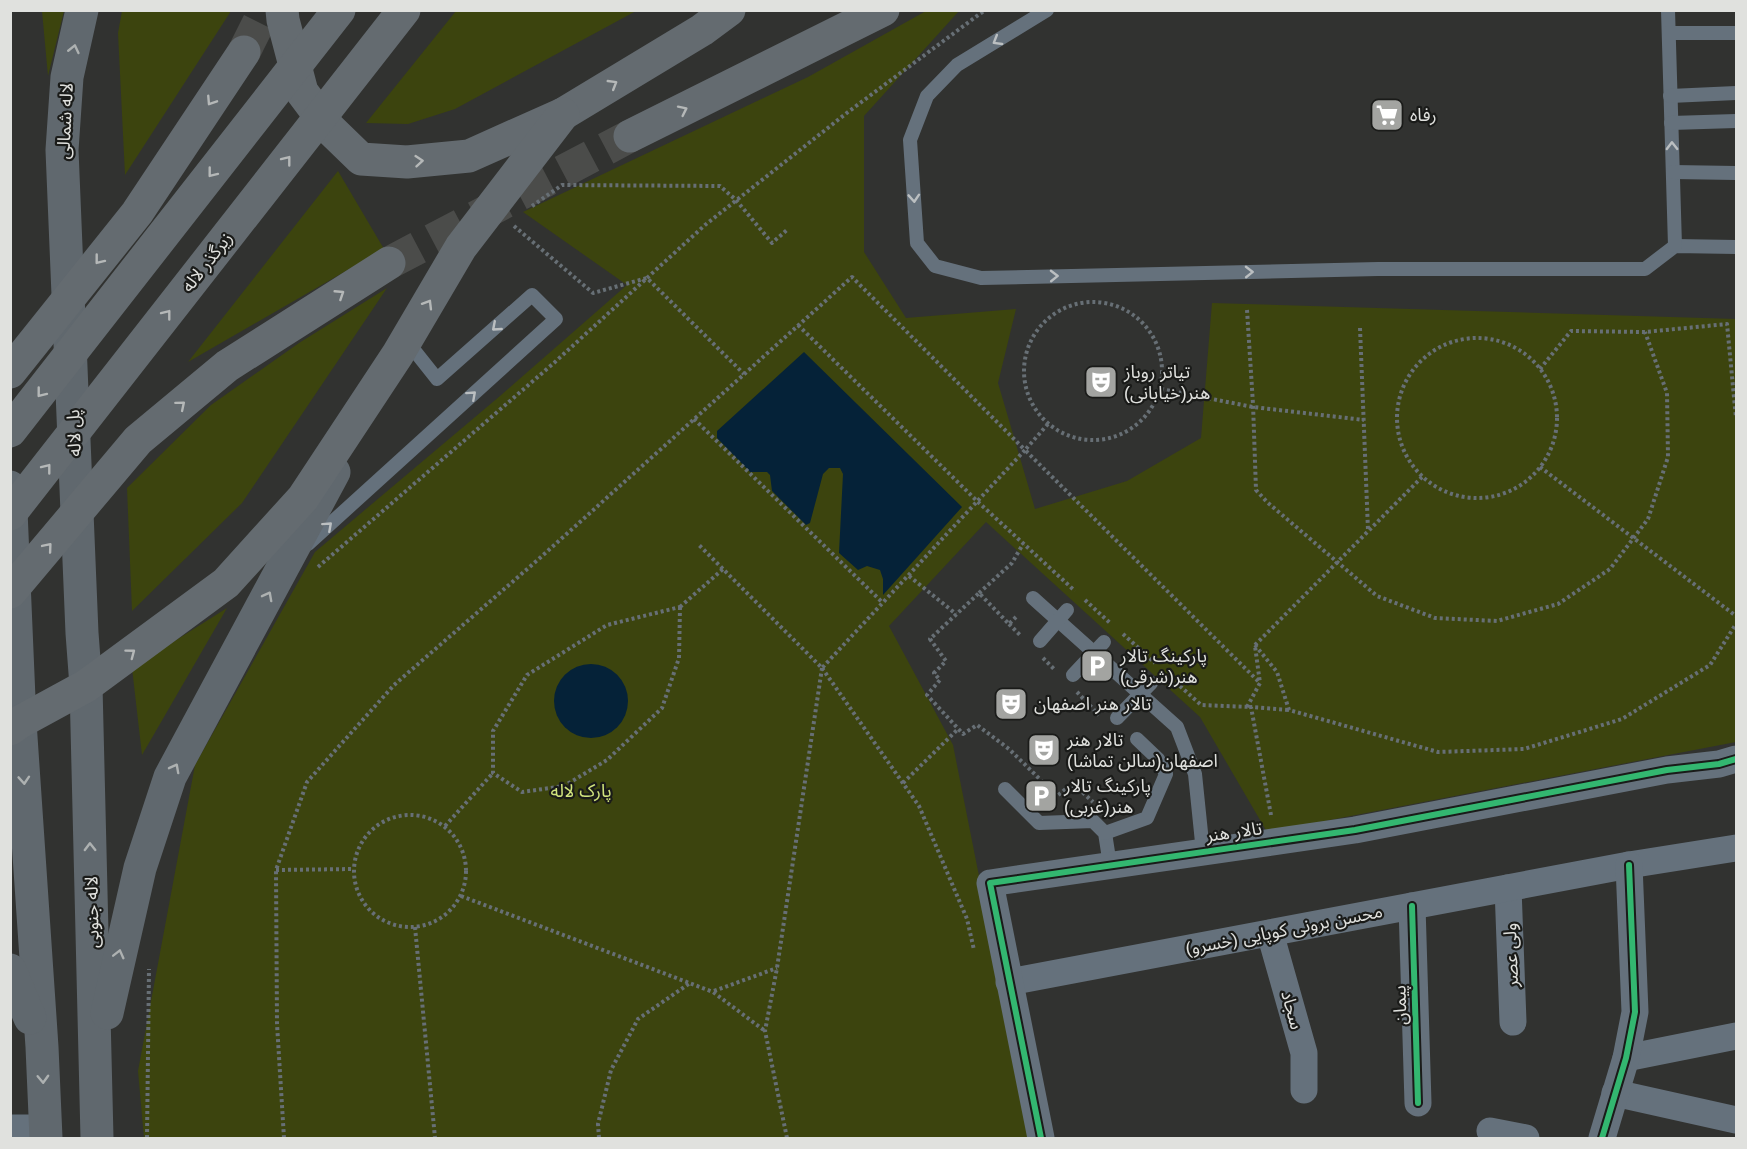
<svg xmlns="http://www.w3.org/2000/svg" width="1747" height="1149" viewBox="0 0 1747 1149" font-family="Arial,'Noto Sans Arabic',sans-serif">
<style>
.green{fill:#3c440e}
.water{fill:#052238}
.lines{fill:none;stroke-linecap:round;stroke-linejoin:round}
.trunk-tunnel{stroke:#4b4c4a;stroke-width:33;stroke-dasharray:33 16;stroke-linecap:butt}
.path{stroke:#676f75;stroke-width:4;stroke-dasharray:3 3;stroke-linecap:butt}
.service{stroke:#65717c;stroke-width:14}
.minor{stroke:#65717c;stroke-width:27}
.primary{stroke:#60686e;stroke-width:33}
.trunk{stroke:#646b70;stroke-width:33}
.cycleway-casing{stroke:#1a1b19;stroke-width:10}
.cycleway{stroke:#33b770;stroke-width:6}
.oneway{stroke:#bbbfc1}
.oneway2{stroke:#adb1b1}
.oneway3{stroke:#b5b8b8}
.labels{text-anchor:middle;stroke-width:4.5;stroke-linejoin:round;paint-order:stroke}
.poi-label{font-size:18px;fill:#e0e1de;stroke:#1a1b19;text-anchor:start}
.street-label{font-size:18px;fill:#e0e1de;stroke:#1a1b19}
.park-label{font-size:18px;fill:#d1e47d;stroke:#1a1b19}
</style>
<rect width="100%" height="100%" fill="#313230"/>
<!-- green -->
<g class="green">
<path d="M42,11H64L48,76Z"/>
<path d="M122,11H231L125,175L118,33Z"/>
<path d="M456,11V10L636,11L455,109L408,124L366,123Z"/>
<path d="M926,11H959L864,116V252L906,318L1016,309L998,383L1035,509L1127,481L1201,438L1212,303L1736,319V742L1267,832L1200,717L986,522L889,626L953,745L1031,1138H144L138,1071L195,765L315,552L500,396L627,285L523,212L808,77Z"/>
<path d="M338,171L384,249L188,362Z"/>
<path d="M387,288L242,503L132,611L127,488L211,405L299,343Z"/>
<path d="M227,608L142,755L132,668Z"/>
</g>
<!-- water -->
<g class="water">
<path d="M804,352L962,507L883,595V579L880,570L867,566L858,570L839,553L843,474L840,468H829L823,474L810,523L806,525L772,491L770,475L767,472H750L717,438V431Z"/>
<circle cx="591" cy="701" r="37"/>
</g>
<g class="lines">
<!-- trunk-tunnel -->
<g class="trunk-tunnel">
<path d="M244,52L265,10"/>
<path d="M389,263L630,136"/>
</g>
<!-- path -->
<g class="path">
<path d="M532,206L562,185L720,186L736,200L772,243L788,229"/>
<path d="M514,226L593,293L647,278L744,374"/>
<circle cx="1093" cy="371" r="69"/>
<path d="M1247,310L1253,404L1256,490L1267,502L1377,596L1435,618L1497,621L1558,604L1610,569L1648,519L1668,457L1667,393L1645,332"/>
<path d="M798,325L977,501L1075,591"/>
<path d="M1360,328L1368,530"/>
<circle cx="1477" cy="418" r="80"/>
<path d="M1540,369L1571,331L1645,332L1727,324L1736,418"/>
<path d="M1161,389L1253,407L1364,420"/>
<path d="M694,419L883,603"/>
<path d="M1048,424L1025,450L1260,683"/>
<path d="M1540,467L1736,616"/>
<path d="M318,567L555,362L705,225L848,112L985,10"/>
<path d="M909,576L956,614"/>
<path d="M979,593L1012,563L1023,544"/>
<path d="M1085,600L1110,623"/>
<path d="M680,607L679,658L662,708L607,760L564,786L522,792L493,773V731L527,675L607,625Z"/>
<path d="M680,607L723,569"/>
<path d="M1016,617L1009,624L979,593L930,639L946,661L934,673L940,680L927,695L963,734L977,725L1009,749L1057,796L1071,785L1080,790L1093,802"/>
<path d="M1009,624L1021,636"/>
<path d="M1123,634L1155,663"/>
<path d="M1255,645L1277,672L1289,710L1438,752L1524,749L1622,719L1710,665L1736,624"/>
<path d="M1255,645L1422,477"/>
<path d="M1043,658L1055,670"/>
<path d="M822,668L919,806L967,919L974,950"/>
<path d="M1171,678L1201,705L1251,707"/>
<path d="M1077,692L1099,715"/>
<path d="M1247,707L1260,683L1255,646"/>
<path d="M903,783L958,729"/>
<circle cx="410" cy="871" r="56"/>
<path d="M1271,815L1251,707L1289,710"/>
<path d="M445,826L493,773"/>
<path d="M276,870L353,869"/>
<path d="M461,896L713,992L765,1031"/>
<path d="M415,927L435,1138"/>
<path d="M714,991L777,968"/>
<path d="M147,1138L149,969"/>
<path d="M284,1138L277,1024L276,870L307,782L394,685L541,557L852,277L1025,450L822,668L698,544"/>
<path d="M599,1138L598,1124L611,1070L638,1019L690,983"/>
<path d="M787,1138L765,1031L777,968L822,668"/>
</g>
<!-- service -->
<g class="service">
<path d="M1047,10L957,65L927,96L910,140L917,243L935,266L981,278L1378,269H1645L1675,246L1736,247"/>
<path d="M1668,10L1675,246"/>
<path d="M1669,33H1736"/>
<path d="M1670,96L1736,93"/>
<path d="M1671,123L1736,121"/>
<path d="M1673,172L1736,173"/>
<path d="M308,544L556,319L532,295L437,379L406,340"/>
<path d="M1033,598L1177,727L1195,774L1203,852"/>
<path d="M1040,641L1067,610"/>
<path d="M1073,675L1104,642"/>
<path d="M1117,718L1151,683"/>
<path d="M1005,789L1039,823L1093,821L1105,833L1110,865"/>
<path d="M1105,833L1147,818L1166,774L1158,759L1137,739"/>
</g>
<!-- minor -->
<g class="minor">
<path d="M1508,888L1513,1022"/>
<path d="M1412,906L1418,1103"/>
<path d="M1270,933L1304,1053V1090"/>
<path d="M1009,982L1629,865L1736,848"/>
<path d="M1626,1058L1736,1036"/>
<path d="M1615,1093L1736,1120"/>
<path d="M10,1128H45"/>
<path d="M1490,1131L1526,1138"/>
<path d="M1041,1138L990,883L1355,830L1667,770L1719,764L1736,759"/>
<path d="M1602,1138L1626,1058L1635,1012L1629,865"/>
</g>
<!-- primary -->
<g class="primary">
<path d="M82,10L67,77L62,150L82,633L86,686L97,1138"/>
<path d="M10,487L20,722L42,1047L46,1138"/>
<path d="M10,970L30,1018"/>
<path d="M107,1013L140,868L170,777L334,472"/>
</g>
<!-- trunk -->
<g class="trunk">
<path d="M282,10L283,20L302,92L329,128L361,159L407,162L469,156L563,114L702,30L729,10"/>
<path d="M630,136L883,10"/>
<path d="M10,372L137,213L244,52"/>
<path d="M10,431L339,10"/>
<path d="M10,514L404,10"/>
<path d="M10,592L138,440L227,366L389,263"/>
<path d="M10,729L20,722L86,686L226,583L303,498L398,354L461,247L563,114"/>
</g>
<!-- cycleway casing -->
<g class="cycleway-casing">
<g id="cycleway">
<path d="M1412,906L1418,1103"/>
<path d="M1041,1138L990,883L1355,830L1667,770L1719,764L1736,759"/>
<path d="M1602,1138L1626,1058L1635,1012L1629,865"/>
</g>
</g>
<!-- cycleway -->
<use href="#cycleway" class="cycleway"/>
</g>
<!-- one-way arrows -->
<defs><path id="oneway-chevron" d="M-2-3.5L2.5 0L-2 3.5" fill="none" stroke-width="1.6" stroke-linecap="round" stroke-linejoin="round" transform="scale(1.5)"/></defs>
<g class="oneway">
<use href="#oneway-chevron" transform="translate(997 41) rotate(149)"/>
<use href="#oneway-chevron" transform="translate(1672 146) rotate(-91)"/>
<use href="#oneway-chevron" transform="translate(914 198) rotate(86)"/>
<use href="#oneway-chevron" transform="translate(1249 272) rotate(-1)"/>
<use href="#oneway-chevron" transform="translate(1054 276) rotate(-1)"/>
<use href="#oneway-chevron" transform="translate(496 327) rotate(139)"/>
<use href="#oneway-chevron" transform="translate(472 395) rotate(-42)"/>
<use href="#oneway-chevron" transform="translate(328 526) rotate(-42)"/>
</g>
<g class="oneway2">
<use href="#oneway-chevron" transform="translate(74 49) rotate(-77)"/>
<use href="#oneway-chevron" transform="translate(268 596) rotate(-62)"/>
<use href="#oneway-chevron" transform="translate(175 768) rotate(-62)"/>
<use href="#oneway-chevron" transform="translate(24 780) rotate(86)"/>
<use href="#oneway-chevron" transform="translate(90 847) rotate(-91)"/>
<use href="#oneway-chevron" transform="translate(119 954) rotate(-76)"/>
<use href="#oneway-chevron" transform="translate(43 1079) rotate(88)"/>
</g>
<g class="oneway3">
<use href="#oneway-chevron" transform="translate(613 84) rotate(-31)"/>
<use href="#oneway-chevron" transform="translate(211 101) rotate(123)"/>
<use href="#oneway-chevron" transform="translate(683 110) rotate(-26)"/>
<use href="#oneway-chevron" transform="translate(287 160) rotate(-52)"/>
<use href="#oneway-chevron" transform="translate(419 161) rotate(-5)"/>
<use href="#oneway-chevron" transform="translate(212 173) rotate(128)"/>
<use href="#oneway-chevron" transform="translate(99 260) rotate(128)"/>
<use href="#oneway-chevron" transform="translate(340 294) rotate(-33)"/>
<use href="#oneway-chevron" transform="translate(428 304) rotate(-59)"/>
<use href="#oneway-chevron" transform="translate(167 314) rotate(-52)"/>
<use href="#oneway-chevron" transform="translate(41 393) rotate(128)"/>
<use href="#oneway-chevron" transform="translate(181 405) rotate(-40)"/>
<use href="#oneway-chevron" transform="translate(47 468) rotate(-52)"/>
<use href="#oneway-chevron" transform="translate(48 547) rotate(-50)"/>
<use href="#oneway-chevron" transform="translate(131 653) rotate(-37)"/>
</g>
<!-- icons -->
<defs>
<g id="supermarket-square" transform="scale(1.725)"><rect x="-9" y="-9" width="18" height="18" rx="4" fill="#a3a4a1" stroke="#1a1b19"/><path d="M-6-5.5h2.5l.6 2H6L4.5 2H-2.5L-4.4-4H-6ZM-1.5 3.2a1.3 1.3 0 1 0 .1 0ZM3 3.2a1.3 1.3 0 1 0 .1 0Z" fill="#fff"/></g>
<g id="theatre-square" transform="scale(1.725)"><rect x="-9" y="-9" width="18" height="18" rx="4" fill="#a3a4a1" stroke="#1a1b19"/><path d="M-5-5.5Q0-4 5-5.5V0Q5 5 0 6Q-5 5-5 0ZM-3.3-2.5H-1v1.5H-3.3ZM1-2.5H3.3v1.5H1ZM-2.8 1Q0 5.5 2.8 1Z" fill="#fff"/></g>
<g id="parking-square" transform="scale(1.725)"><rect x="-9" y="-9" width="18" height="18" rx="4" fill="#a3a4a1" stroke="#1a1b19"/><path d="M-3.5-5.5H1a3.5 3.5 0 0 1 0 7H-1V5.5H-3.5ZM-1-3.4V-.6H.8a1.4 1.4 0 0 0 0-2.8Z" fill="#fff"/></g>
</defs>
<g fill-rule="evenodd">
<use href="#supermarket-square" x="1387" y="115"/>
<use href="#theatre-square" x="1101" y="382"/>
<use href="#parking-square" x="1097" y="666"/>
<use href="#theatre-square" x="1011" y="704"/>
<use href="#theatre-square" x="1044" y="750"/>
<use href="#parking-square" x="1041" y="796"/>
</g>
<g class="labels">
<!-- poi labels -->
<g class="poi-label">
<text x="1410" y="121">رفاه</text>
<text x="1124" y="378">تیاتر روباز<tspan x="1124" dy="21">هنر(خیابانی)</tspan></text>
<text x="1120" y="662">پارکینگ تالار<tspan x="1120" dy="21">هنر(شرقی)</tspan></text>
<text x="1034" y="710">تالار هنر اصفهان</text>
<text x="1067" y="746">تالار هنر<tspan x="1067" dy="21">اصفهان(سالن تماشا)</tspan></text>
<text x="1064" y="792">پارکینگ تالار<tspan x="1064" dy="21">هنر(غربی)</tspan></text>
</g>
<!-- street labels -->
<g class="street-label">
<text transform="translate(65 121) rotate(-87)" y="6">لاله شمالی</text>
<text transform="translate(207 262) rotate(-52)" y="6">زیرگذر لاله</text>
<text transform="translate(74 433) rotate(-92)" y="6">پل لاله</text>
<text transform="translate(1234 832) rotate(-8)" y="6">تالار هنر</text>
<text transform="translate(92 912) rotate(-91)" y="6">لاله جنوبی</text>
<text transform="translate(1284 930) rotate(-11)" y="6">محسن برونی کوپایی (خسرو)</text>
<text transform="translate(1511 955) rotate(-92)" y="6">ولی عصر</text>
<text transform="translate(1400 1005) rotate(-92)" y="6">پیمان</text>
<text transform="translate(1292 1010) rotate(75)" y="6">سجاد</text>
</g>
<!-- park labels -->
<g class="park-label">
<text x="581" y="797">پارک لاله</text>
</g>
</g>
<!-- border -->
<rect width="1747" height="1149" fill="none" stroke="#e0e1de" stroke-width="24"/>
</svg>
